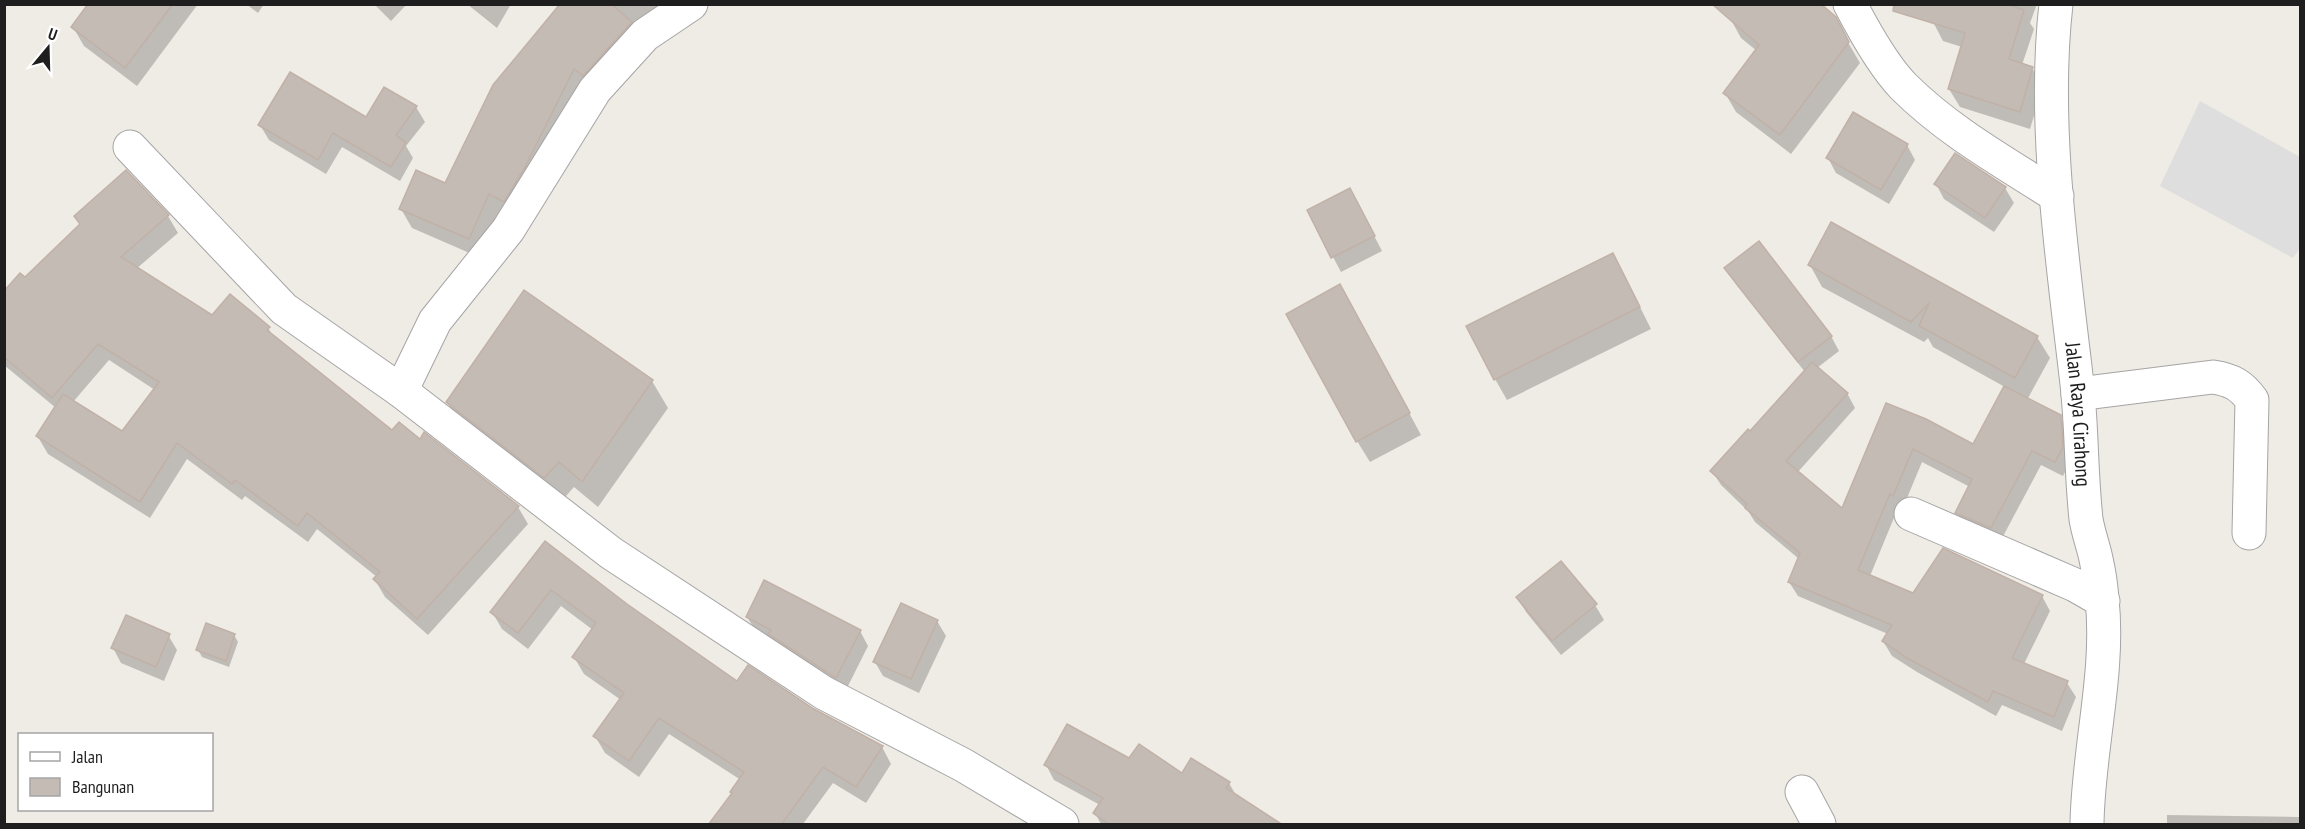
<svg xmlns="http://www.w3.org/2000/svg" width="2305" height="829" viewBox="0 0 2305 829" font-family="'PT Sans Narrow',sans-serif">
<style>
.parking{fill:#dedede}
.shadow{fill:#0003;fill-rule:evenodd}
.building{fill:#c4bbb4;stroke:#c1b1a7;stroke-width:1.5}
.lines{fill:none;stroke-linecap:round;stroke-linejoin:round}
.minor-casing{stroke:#a5a5a5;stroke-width:35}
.minor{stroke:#fff;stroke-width:33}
.labels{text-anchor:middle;stroke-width:4.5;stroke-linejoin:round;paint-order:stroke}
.street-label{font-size:21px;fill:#1e1e1e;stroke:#fff}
</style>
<rect width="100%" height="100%" fill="#efebe5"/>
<!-- parking -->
<path class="parking" d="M2200,101L2300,157V248L2293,258L2160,186Z"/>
<!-- shadow -->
<g class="shadow">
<path d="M90,4H198L137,86L84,46L73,27Z"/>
<path d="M246,4H264L258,13Z"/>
<path d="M374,4H407L391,21Z"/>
<path d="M467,4H511L497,28Z"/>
<path d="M562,4H687L594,95L481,258L412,228L401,209L445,185Z"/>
<path d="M1938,4H2037L2030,23L2034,29L2022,65L2032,68L2043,86L2030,129L1960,107L1949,89L1962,47L1943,41L1933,22Z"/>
<path d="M1730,18L1846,39L1860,63L1791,154L1736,112L1725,93L1757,51L1741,38Z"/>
<path d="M385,89L416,107L425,122L406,146L413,158L400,181L342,147L326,174L269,140L260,125L367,119Z"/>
<path d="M1907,145L1915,160L1889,204L1836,173L1828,158Z"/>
<path d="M126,172L168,216L178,233L136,269L212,317L268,328L273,336L392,432L420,441L518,507L528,524L428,635L385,597L375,580L377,577L317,529L308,542L245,496L242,500L187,459L150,518L48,454L38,437L56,408L4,365V293L26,279L81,225ZM109,360L155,390L122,433L73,402Z"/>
<path d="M1936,184L2005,188L2014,203L1994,232L1944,199Z"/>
<path d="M1358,205L1382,251L1341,272L1333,257Z"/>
<path d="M1810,265L2037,337L2050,358L2027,400L2060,417L2069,432L2070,462L2063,476L2041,465L2000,542L1965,527L1956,512L1970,487L1922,462L1902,510L1898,508L1870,576L1914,595L2042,596L2050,611L2024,664L2067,683L2076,697L2062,731L2002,705L1996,716L1917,672L1892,656L1883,641L1888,634L1798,596L1789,582L1799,559L1755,522L1748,511L1721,485L1712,471L1750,433L1805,372L1735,283L1726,268L1831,336L1839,351L1817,368L1847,393L1855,408L1797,473L1843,510L1887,405L1974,446L2005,387L1933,347L1928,338L1924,342L1822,287Z"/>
<path d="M1625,277L1651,329L1507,400L1495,379Z"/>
<path d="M524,292L652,381L668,408L598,507L574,487L560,503L463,428L447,402Z"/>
<path d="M1352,307L1421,435L1370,462L1357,441Z"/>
<path d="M546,543L626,605L737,683L813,710L882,747L891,764L866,803L833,783L803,824H710L733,795L741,780L669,734L639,777L605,753L595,736L621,700L584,674L574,657L593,630L561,606L528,649L502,629L492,612Z"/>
<path d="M1518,598L1595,605L1604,620L1561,655L1526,612Z"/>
<path d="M747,617L860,631L868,646L845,692L756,631Z"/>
<path d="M937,621L946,636L919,693L883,676L875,662Z"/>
<path d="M168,635L177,650L164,681L121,663L113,648Z"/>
<path d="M234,635L238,642L229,667L202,657L198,650Z"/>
<path d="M1129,760L1183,775L1229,783L1237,797L1273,824H1101L1095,813L1100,805L1054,780L1046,765Z"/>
<path d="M2167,815L2299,817L2300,824H2167Z"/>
</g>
<!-- building -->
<g class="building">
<path d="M88,4H173L125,68L71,27Z"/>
<path d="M560,4H611L632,22L583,76L574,69L525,167L504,202L489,194L469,239L399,209L416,170L445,183L493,85Z"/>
<path d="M1712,4H1821L1836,17L1849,42L1780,135L1723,93L1759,45Z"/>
<path d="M1894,4H2007L2024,10L2009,59L2033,67L2020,112L1948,89L1965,33L1893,11Z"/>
<path d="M290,72L366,117L384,87L417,106L396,135L406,143L391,167L333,133L318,160L258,125Z"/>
<path d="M1853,112L1908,144L1881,190L1826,158Z"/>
<path d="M1955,153L2006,187L1985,218L1934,184Z"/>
<path d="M126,170L169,215L121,257L212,315L230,294L270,327L267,330L392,430L399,422L420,439L424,432L519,506L417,619L373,579L380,572L307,513L298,526L235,480L232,484L177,443L140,502L36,436L63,394L122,431L159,382L98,344L52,398L4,357V291L20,273L25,277L80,224L74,216Z"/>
<path d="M1350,188L1375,236L1331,258L1307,210Z"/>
<path d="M1831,222L2038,336L2015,378L1919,326L1929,303L1911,322L1808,265Z"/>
<path d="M1759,241L1832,336L1798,362L1724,268Z"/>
<path d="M1613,253L1640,307L1494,380L1466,326Z"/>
<path d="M1340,284L1410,413L1356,442L1286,314Z"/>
<path d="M524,290L653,380L582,482L559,462L544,478L446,402Z"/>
<path d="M1812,362L1848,393L1786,461L1842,508L1886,403L1926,419L1973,444L2004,386L2061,415L2063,447L2055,462L2032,451L1991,528L1955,513L1972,479L1913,449L1893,496L1890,494L1858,570L1913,593L1943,548L2043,595L2012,658L2068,681L2054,717L1993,691L1988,702L1907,658L1882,641L1892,625L1788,582L1800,553L1745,508L1747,504L1710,471L1748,429L1750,431Z"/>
<path d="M545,541L627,604L737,681L748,665L814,709L883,746L856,787L823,767L781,825H708L732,793L730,792L744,772L659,718L629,761L593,736L624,693L572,657L596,623L551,590L518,633L490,612Z"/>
<path d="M1561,561L1597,604L1552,641L1516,597Z"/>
<path d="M764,580L861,630L836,678L768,634L771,630L746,617Z"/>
<path d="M901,603L938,620L911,679L873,662Z"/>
<path d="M126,615L170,634L156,667L111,648Z"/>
<path d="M206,623L235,634L226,661L196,650Z"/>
<path d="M1067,724L1129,758L1139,744L1182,773L1191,758L1230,782L1226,788L1283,825H1110L1093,813L1103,798L1044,765Z"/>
</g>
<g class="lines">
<!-- minor casing -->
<g class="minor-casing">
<g id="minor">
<path d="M1850,4C1864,31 1882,64 1903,86C1948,131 2004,162 2057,196"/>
<path id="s1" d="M2056,4C2042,126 2063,262 2077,384C2082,429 2081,474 2086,519C2088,532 2093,545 2096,559C2099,572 2101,586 2102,599C2110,672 2088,750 2087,824"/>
<path d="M130,147L284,309L401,391L611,553L824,693L963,765L1062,824"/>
<path d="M401,391L435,321L508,230L595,90L645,35L691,4"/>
<path d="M2078,394L2213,377C2232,380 2241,385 2252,400L2249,533"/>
<path d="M1911,514L2075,585L2103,601"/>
<path d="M1802,792L1819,824"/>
</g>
</g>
<!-- minor -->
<use href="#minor" class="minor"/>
</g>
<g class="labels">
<!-- street labels -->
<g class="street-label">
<text dy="7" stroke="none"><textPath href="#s1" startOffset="412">Jalan Raya Cirahong</textPath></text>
</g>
</g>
<!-- border -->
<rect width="2305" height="829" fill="none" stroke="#1e1e1e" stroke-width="12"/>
<!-- legend -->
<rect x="18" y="733" width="195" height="78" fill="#ffffff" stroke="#a5a5a5" stroke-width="1.5"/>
<rect x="30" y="752" width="30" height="9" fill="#ffffff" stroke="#a5a5a5" stroke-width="1.5"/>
<text x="72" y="763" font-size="18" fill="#1e1e1e">Jalan</text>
<rect x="30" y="778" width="30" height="18" fill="#c4bbb4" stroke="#a5a5a5" stroke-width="1.5"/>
<text x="72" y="793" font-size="18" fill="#1e1e1e">Bangunan</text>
<!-- north arrow -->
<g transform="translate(48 48) rotate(19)" stroke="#ffffff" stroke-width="4.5" paint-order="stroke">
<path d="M0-4.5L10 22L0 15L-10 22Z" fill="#1e1e1e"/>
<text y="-9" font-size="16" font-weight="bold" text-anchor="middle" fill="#1e1e1e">U</text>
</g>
</svg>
